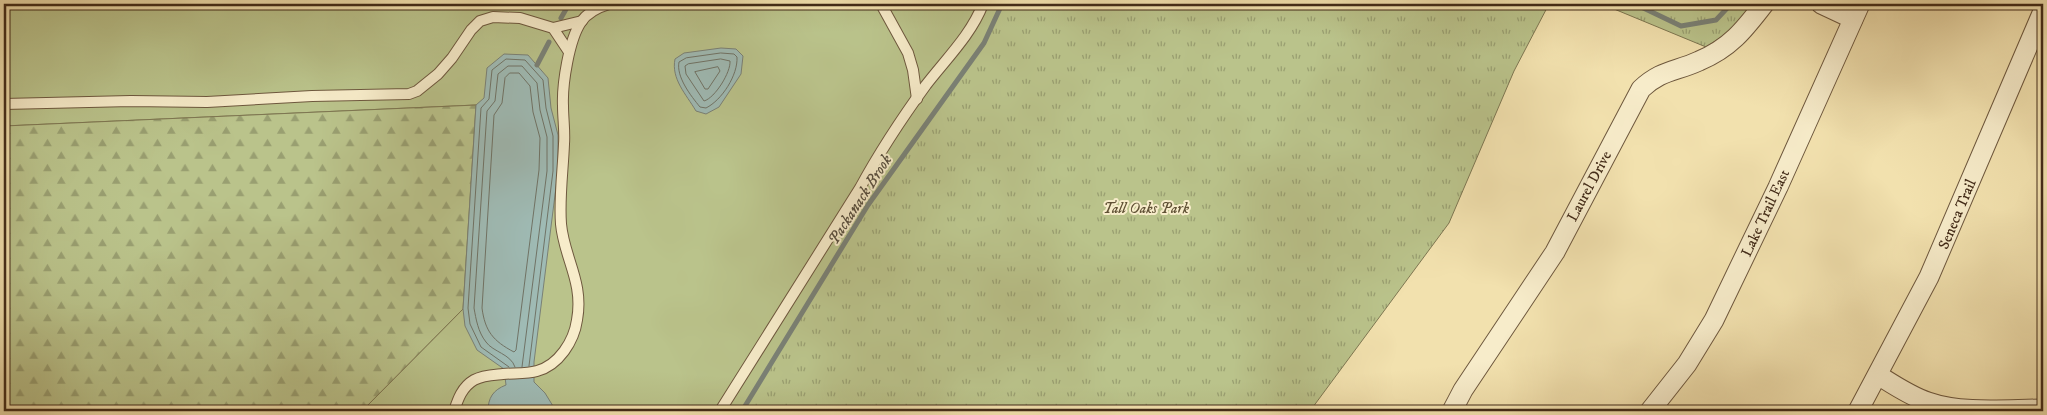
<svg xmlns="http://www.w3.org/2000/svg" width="2047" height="415" viewBox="0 0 2047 415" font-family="'IM FELL DW Pica',serif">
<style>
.grass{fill:#bac38b;stroke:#7e7752}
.forest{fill:url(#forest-firs);stroke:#7e7752}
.park{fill:url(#park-tufts);stroke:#7e7752}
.water{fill:#9fbbb5;stroke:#7a8176}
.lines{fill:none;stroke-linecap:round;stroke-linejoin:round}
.shore{stroke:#707366;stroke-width:1}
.stream{stroke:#7a8176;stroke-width:5}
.lane-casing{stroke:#6e583e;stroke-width:12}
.street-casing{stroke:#6e583e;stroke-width:21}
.lane{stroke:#f7ecca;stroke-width:10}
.street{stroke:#f7ecca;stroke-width:19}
.labels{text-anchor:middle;stroke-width:4;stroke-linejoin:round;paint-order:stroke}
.street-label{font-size:15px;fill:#422b18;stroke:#f7ecca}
.park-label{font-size:15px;font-style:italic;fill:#605135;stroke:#f7ecca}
.water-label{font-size:16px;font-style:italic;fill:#594f3f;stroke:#f7ecca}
</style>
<defs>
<pattern id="forest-firs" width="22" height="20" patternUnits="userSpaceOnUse" patternTransform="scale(1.25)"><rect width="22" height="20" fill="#bac38b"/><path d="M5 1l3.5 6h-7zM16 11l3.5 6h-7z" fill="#999f71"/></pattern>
<pattern id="park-tufts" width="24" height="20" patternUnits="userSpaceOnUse" patternTransform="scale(1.25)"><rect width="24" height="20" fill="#bac38b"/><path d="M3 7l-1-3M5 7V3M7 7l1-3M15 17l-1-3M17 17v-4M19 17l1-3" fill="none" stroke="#999f71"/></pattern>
</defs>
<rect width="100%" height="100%" fill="#f2e1ae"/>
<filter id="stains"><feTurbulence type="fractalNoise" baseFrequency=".004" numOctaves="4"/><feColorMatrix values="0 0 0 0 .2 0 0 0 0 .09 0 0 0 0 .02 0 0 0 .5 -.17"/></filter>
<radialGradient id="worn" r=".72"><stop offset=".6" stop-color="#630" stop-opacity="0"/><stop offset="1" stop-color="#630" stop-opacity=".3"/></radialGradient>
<!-- grass -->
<path class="grass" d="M4,4H1002L984,43L868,205L742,411H362L463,309L476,105L4,126Z"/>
<!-- forest -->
<path class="forest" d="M476,105L463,309L362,411H4V126Z"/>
<!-- park -->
<g class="park">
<path d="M1002,4H1549L1514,71L1449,223L1310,411H742L868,205L984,43Z"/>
<path d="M1602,4H1740L1750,8L1729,32L1706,47Z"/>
</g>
<!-- water -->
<g class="water">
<path d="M721,48L736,49L743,56L741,74L719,107L706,114L696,111C686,94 671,79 675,59L684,53Z"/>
<path d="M504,54L528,55L548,78L551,108L558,135V171L534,362V382L545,393L556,411H488C488,398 493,390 506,385L504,369L477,350L465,326L463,309L476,105L484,98L487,68Z"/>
</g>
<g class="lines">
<!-- shore -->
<g class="shore">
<path d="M721,53L734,54L737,57C738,75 722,100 706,108L700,107C691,96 676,77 679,62L686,58Z"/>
<path d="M721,59L730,61C731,72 715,98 704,101L686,74L685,66L688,64Z"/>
<path d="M718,67L720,71L708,89H705L695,72Z"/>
<path d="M510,73H519L530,86L533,112L540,138L539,170L516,350L514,352C493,341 485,331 482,308L494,115L502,103L505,78Z"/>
<path d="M509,367L481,347L470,324L468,308L481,108L489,99L492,70L506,59L525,60L543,80L546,108L553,136V171L529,366"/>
<path d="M515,367C511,354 493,352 486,342C478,332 476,319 474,308L487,111L495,101L498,74L508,66H522L537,83L540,110L547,137V171L522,367"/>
</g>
<!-- stream -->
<g class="stream">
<path d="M1635,4L1681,26L1716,20L1731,4"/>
<path d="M561,18L569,4"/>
<path d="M537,65L549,42"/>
<path d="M742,411L868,205L984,43L1002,4"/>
</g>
<!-- lane casing -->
<g class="lane-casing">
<g id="lane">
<path d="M881,4L908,53L913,70L917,99"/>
<path d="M553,28L582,21"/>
<path d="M4,104L131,101L207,102L312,96L409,94L417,91L438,74L452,58L471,30L480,21L493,17L520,18L553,28L569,52"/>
<path d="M454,411C458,399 462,387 474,380C483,375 493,375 503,374C514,373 527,374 537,371C559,365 574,341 577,320C584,282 564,258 561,224C559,198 563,170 564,144C565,131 563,119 563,106C562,84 569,40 581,22C587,13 599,7 609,4"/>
<path d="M720,411L860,188C879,153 902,118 926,85C946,59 971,35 983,4"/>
</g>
</g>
<!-- street casing -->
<g class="street-casing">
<g id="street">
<path d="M1821,4L1853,19"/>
<path d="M1878,375C1894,385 1910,396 1928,402C1962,414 2008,409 2043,409"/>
<path d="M1452,411L1463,390L1555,252L1641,89C1661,70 1675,72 1699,61C1730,48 1744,30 1764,4"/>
<path d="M1650,411L1687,364L1714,320L1778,187L1860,4"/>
<path d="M1858,411L1929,277L2043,11"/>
</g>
</g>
<!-- lane -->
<use href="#lane" class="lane"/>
<!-- street -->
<use href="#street" class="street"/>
</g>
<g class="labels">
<!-- street labels -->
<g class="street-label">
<text transform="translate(1589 186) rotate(-62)" y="5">Laurel Drive</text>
<text transform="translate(1765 213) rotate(-65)" y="5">Lake Trail East</text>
<text transform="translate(1957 214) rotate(-67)" y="5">Seneca Trail</text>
</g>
<!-- park labels -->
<g class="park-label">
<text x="1146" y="213">Tall Oaks Park</text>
</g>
<!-- water labels -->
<g class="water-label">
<text transform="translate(859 199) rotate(-57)" y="6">Packanack Brook</text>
</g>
</g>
<!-- margin -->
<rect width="2047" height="415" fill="none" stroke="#f2e1ae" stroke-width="20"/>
<rect x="5" y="5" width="2037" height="405" fill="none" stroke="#422b18" stroke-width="2.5"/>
<rect x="10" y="10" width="2027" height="395" fill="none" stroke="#422b18"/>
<rect width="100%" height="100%" filter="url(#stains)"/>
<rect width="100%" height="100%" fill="url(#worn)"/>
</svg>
